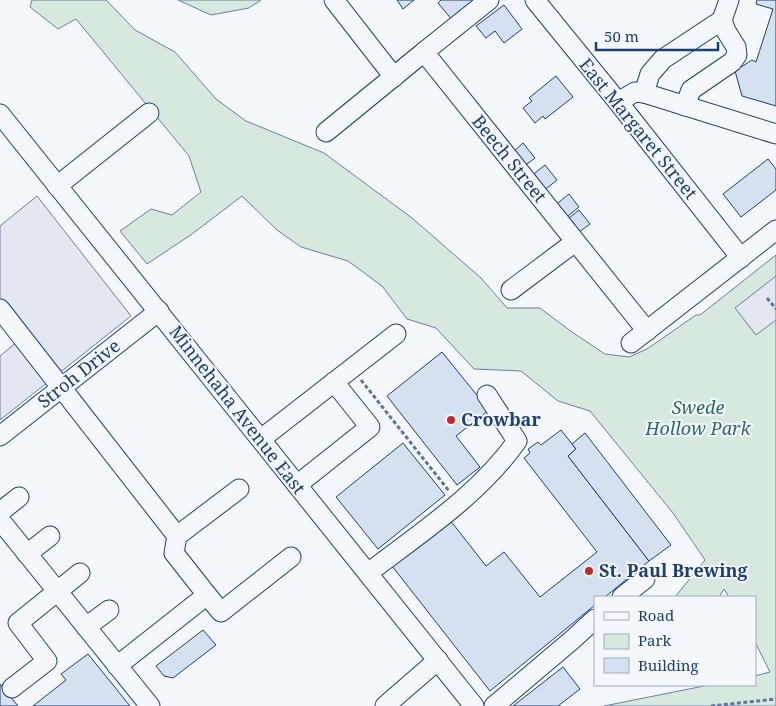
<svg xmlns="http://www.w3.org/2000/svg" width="776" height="706" viewBox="0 0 776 706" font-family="'Noto Serif',serif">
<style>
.green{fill:#d7e8df;stroke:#687fa3}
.parking{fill:#e3e8f0;stroke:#687fa3}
.building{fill:#d5e0f0;stroke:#1d3f73}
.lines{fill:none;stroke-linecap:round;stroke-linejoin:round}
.minor-casing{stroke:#1d3f73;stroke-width:21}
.path{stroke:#5e769c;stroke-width:3;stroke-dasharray:4 2.5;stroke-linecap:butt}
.minor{stroke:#f4f7fb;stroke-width:19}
.poi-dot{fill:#c62828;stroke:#f4f7fb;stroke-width:2}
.labels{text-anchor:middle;stroke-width:4;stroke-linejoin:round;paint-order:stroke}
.street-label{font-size:18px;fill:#1d3f73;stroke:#f4f7fb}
.park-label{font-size:18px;font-style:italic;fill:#2c6c60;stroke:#f4f7fb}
.poi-label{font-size:18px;font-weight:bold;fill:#1d3f73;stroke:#f4f7fb;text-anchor:start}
</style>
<rect width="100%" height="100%" fill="#f4f7fb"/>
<!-- green -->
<g class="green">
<path d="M32,0H106L135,30L175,52L216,99L246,121L324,153L412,218L481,278L507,308H540L572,332L605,354L629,357L647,349L696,315H700L776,255V706H604L709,685H755V676L770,672L755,642V597H729L724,589L719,597H675L705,560L673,513L590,411L558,401L521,371L474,369L436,328L407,319L382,286L348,261L301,247L277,230L242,196L192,234L147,264L120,231L151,209L172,215L201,192L189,156L76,19L58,29L30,7Z"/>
<path d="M178,0H261L249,8L211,15Z"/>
</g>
<!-- parking -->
<g class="parking">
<path d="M37,196L131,316L0,420V356L18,341L0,319V226Z"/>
<path d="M776,276V320L756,335L735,308Z"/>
</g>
<!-- building -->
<g class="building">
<path d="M397,0H414L403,9Z"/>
<path d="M441,0H480L453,21L438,3Z"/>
<path d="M757,0H776V106L742,96L735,71L752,60L756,62L773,9L756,4Z"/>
<path d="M504,5L522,29L504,43L495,31L486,38L476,26Z"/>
<path d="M556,76L573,97L545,119L543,116L535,123L523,108L532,101L529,98Z"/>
<path d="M523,143L535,158L523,167L512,153Z"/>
<path d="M768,159L776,169V190L741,217L723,194Z"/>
<path d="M545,165L557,180L542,192L530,177Z"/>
<path d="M569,194L579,207L563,220L553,207Z"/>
<path d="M579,210L590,224L575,235L564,222Z"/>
<path d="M442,352L489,410L456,436L480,467L457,485L387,396Z"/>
<path d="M561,430L576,449L568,456L649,561L605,597H595V605L490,691L392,566L450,520L486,566L504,552L540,597L597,552L524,458L530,453L528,449L538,442L541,445Z"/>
<path d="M585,433L671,545L649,561L568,456L576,449L572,444Z"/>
<path d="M403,443L445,495L378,549L336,497Z"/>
<path d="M203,630L216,645L173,678L164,676L156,666Z"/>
<path d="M88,654L130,706H33L66,680L61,674Z"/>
<path d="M563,667L580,689L558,706H513Z"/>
<path d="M0,684L18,706H0Z"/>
</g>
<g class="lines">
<!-- minor casing -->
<g class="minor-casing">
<g id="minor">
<path d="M334,0L394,77"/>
<path d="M489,0L424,52L647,331"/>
<path d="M535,0L618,102L741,258"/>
<path d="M644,93L650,74L663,59L722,20"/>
<path d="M618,102L635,92L644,93L776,134"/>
<path d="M685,106L691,90L732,62L737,55L736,47L726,31L722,20L729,0"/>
<path d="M0,114L474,706"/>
<path d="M326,132L424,52"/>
<path d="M57,186L149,113"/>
<path d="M511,290L575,242"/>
<path d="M0,309L177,536L239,489"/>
<path d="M631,343L776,230"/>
<path d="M0,436L159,311"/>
<path d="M261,439L396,334"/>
<path d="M297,485L370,427L334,382"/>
<path d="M0,512L19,497"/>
<path d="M0,520L150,706"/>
<path d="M177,536L174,553L207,595"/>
<path d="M27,554L50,536"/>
<path d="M368,573C420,533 479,495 517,441L487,395"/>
<path d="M622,597L645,579"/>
<path d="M86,627L109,610"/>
<path d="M117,666L207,595L221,612L291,557"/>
<path d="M12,688L47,661L18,623L80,573"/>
<path d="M385,706L438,660"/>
<path d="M494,706L572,640L595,619"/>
</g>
</g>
<!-- path -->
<g class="path">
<path d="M767,298L776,309"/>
<path d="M361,380L449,491"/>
<path d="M711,706L776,699"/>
</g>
<!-- minor -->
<use href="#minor" class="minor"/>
</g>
<!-- markers -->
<g class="poi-dot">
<circle cx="451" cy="420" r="5"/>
<circle cx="589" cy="571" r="5"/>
</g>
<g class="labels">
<!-- street labels -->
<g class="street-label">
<text transform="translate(638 129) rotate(51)" y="6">East Margaret Street</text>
<text transform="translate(509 159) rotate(51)" y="6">Beech Street</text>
<text transform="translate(79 374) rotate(-38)" y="6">Stroh Drive</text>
<text transform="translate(237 410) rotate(52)" y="6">Minnehaha Avenue East</text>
</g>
<!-- park labels -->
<g class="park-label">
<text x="698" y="414">Swede<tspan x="698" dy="21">Hollow Park</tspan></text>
</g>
<!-- poi labels -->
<g class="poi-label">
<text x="461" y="426">Crowbar</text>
<text x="599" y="577">St. Paul Brewing</text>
</g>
</g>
<!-- legend -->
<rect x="594" y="596" width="162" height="90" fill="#f4f7fb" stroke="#9eadc5"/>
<rect x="604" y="612" width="25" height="8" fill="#f4f7fb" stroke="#9eadc5"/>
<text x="638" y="621" font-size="15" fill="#1d3f73">Road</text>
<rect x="604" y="634" width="25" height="15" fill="#d7e8df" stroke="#9eadc5"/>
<text x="638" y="646" font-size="15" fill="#1d3f73">Park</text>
<rect x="604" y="658" width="25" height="15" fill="#d5e0f0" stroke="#9eadc5"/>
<text x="638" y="671" font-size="15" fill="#1d3f73">Building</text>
<!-- scale -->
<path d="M596 42v8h122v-8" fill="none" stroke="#1d3f73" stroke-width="2.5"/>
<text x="604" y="42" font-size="15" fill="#1d3f73" stroke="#f4f7fb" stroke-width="4" paint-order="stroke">50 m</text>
</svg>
